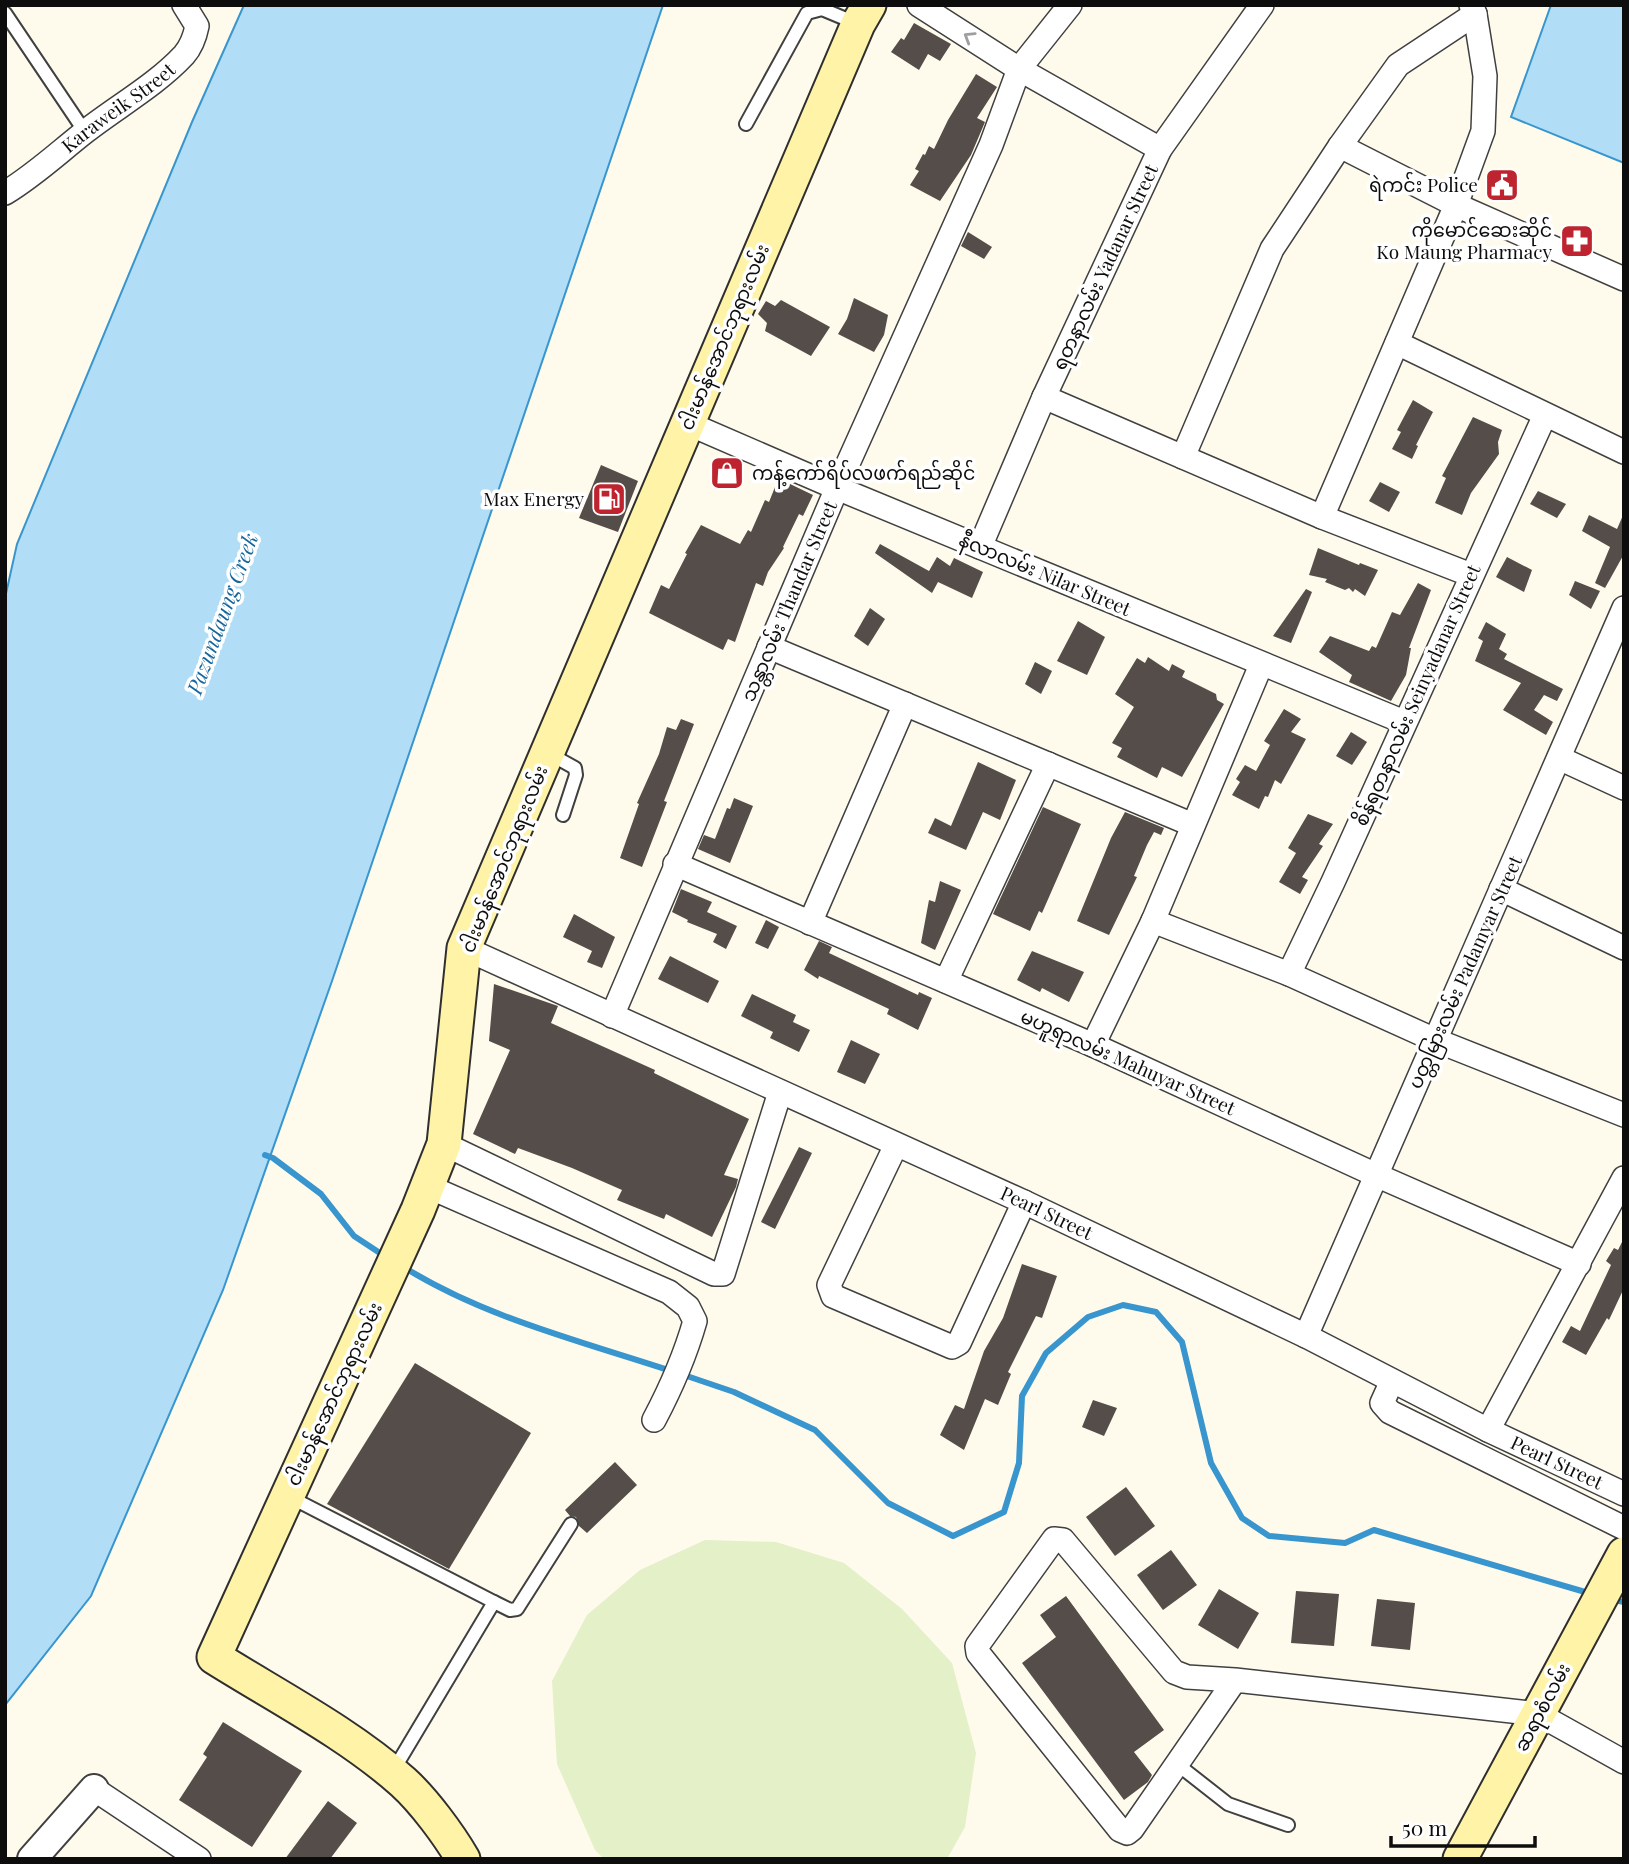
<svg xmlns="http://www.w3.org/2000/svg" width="1629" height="1864" viewBox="0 0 1629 1864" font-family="'Playfair Display','Noto Sans Myanmar',serif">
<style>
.pitch{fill:#e3f0c8}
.water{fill:#b1def6;stroke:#3895ce;stroke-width:2}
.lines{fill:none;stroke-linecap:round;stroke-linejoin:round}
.stream{stroke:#3895ce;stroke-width:6}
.building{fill:#554d49}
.service-casing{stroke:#404040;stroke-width:16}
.minor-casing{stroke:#404040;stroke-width:26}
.tertiary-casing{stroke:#404040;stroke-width:32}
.secondary-casing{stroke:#2f2f2f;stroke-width:37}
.service{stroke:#fff;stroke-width:12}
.minor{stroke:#fff;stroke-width:23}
.tertiary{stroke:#fff;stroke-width:28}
.secondary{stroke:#fff3a7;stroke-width:33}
.oneway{stroke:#9e9e9e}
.labels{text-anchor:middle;stroke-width:7;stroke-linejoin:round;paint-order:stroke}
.street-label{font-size:19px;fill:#0d0d0d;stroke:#fff}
.poi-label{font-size:19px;fill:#0d0d0d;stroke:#fff;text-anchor:end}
.water-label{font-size:21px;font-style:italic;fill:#16669e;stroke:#fff}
</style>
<rect width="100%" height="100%" fill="#fffbec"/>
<!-- pitch -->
<path class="pitch" d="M705,1540L776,1542L844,1563L902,1609L952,1663L976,1753L965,1827L947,1859H604L595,1850L557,1764L552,1681L587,1615L640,1570Z"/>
<!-- water -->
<g class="water">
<path d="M244,5H663L332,981L223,1290L91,1596L5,1705V598L17,544L192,122Z"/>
<path d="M1551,5H1624V163L1511,117Z"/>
</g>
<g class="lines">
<!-- stream -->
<g class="stream">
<path d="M265,1155L273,1158L321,1194L354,1236L386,1257"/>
<path d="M402,1266C483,1317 580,1341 671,1371"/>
<path d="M681,1374L734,1392L815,1430L888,1503L953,1536L1004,1512L1019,1463L1022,1396L1046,1353L1088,1317L1123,1305L1156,1312L1182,1342L1211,1463L1242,1518L1269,1536L1345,1543L1374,1530L1592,1594"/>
<path d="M1609,1599L1624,1602"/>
</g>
</g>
<!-- building -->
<g class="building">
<path d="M914,23L951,44L940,61L928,54L919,70L891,52L901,38L904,40Z"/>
<path d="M976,74L997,87L977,118L985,122L971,155L940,201L910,185L919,171L915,169L923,154L925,155L929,146L934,149L948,120Z"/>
<path d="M1500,172L1513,177L1504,199L1490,194Z"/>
<path d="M968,232L992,247L984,259L961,246Z"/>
<path d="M854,298L888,315L884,335L874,352L838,334L847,319Z"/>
<path d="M781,300L830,327L811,356L765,331L767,323L758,314L766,301L775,306Z"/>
<path d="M1413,400L1433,412L1416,445L1418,446L1412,459L1392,449L1401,432L1397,430Z"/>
<path d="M1473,417L1502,430L1498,442L1499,454L1471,493L1462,515L1435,503L1446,478L1442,476Z"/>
<path d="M601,465L638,481L618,532L579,518Z"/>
<path d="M1380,482L1400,492L1389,512L1369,501Z"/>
<path d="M788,483L813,495L803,516L799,514L783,547L784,548L768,572L763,586L756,583L735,642L728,639L723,650L649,613L661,585L669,589L687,554L685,553L701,525L740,544L748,530L751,532L765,500L769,502L775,487L781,490Z"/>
<path d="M1538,491L1566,504L1557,518L1530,504Z"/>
<path d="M1624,513V554L1605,588L1595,583L1610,547L1582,531L1589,515L1617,529Z"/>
<path d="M880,544L929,571L937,557L950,566L954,558L983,572L972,598L938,582L932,593L875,553Z"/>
<path d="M1318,548L1359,565L1360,563L1378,570L1365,596L1355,589L1353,592L1349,588L1345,590L1325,582L1327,579L1309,575Z"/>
<path d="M1507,557L1532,570L1524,592L1496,577Z"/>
<path d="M1575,581L1600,591L1591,609L1569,595Z"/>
<path d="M1418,583L1431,590L1409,648H1411L1406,675L1391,701L1349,682L1352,675L1319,652L1330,636L1369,651L1372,646L1376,648L1392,612L1400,615Z"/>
<path d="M1306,589L1312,592L1291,643L1273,636Z"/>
<path d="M870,608L885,619L868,646L854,636Z"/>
<path d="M1078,621L1105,637L1087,675L1057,661Z"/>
<path d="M1486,622L1506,634L1499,649L1507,654L1504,659L1563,689L1557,701L1544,695L1534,710L1553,722L1546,735L1503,710L1521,683L1475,661L1483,641L1478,638Z"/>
<path d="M1148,657L1169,671L1172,664L1185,671L1182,677L1216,694L1217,700L1224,704L1182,777L1162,767L1157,778L1117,757L1122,748L1112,743L1134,707L1115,694L1137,658L1145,663Z"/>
<path d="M1035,662L1052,671L1041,694L1025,684Z"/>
<path d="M1284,709L1301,719L1291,732L1306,739L1281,784L1275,780L1268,797L1265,796L1259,809L1232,795L1240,782L1236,779L1245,765L1256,771L1270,745L1264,741Z"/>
<path d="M681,719L694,724L664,801L667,802L642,867L620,858L639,804L637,803L659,754L667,727L676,730Z"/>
<path d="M1351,732L1367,742L1352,765L1336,756Z"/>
<path d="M978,762L1016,780L1000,820L983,812L966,850L928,833L935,818L951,826Z"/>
<path d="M734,798L753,806L730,863L698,849L704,835L715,839L727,808L730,809Z"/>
<path d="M1043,807L1081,824L1042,913L1039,911L1030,931L993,914Z"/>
<path d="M1125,812L1164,828L1161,835L1154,832L1147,845L1134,876L1137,877L1109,935L1077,921L1111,838Z"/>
<path d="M1308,814L1333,824L1319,844L1323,846L1302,877L1308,880L1300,894L1279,882L1296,853L1288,848Z"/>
<path d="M940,881L961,890L935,950L921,943L929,900L935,902Z"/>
<path d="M681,889L712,902L707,912L737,926L726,949L713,942L717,934L687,922L688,920L672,912Z"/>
<path d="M574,914L615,937L602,968L587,962L592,951L563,937Z"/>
<path d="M766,920L779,927L768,949L755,943Z"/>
<path d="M819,941L832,947L829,953L918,995L919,992L932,998L918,1030L887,1014L889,1009L819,976L818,979L804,970Z"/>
<path d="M1032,951L1084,972L1069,1002L1042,988L1040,992L1017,980Z"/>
<path d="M670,956L719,981L708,1003L658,979Z"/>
<path d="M494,984L558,1006L551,1023L655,1070L654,1073L749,1119L724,1175L738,1179L736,1187L712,1237L666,1214L664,1219L617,1200L622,1190L572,1168L518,1148L515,1154L473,1134L510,1050L489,1041Z"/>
<path d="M752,994L796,1015L793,1022L810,1030L799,1052L770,1038L773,1032L741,1016Z"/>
<path d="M851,1040L880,1054L865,1084L837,1072Z"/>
<path d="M799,1147L812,1153L775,1229L761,1222Z"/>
<path d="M1624,1238V1288L1609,1320L1607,1318L1586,1355L1562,1342L1571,1326L1580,1331L1611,1265L1606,1261L1614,1248L1618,1250Z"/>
<path d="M1022,1264L1057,1276L1042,1318L1036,1316L1008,1372L1011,1374L998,1405L985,1399L964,1450L940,1435L955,1405L964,1409L984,1351L1003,1318Z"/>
<path d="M415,1363L531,1433L449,1569L327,1504Z"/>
<path d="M1093,1400L1117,1408L1104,1436L1082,1427Z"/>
<path d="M615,1462L637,1485L587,1533L579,1526L576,1517L570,1516L565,1510Z"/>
<path d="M1126,1487L1155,1526L1115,1556L1086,1517Z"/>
<path d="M1171,1550L1197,1585L1163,1610L1137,1575Z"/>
<path d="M1219,1589L1259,1613L1238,1649L1198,1625Z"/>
<path d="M1296,1591L1339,1594L1334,1646L1291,1643Z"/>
<path d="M1066,1596L1164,1730L1134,1752L1152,1775L1148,1782L1124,1800L1022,1663L1056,1637L1040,1615Z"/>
<path d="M1377,1599L1415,1603L1410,1650L1371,1646Z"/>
<path d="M223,1722L302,1771L252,1847L179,1800L207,1757L203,1754Z"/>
<path d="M328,1801L357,1823L330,1859H285Z"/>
</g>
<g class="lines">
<!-- service casing -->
<g class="service-casing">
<g id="service">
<path d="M5,13L85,132"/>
<path d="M746,124L807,13L822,9L858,24"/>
<path d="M548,753L575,768L576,775L563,815"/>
<path d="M288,1496L494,1602L393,1771"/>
<path d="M494,1602L510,1610L517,1609L571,1524"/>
<path d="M1177,1764L1228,1804L1288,1825"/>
</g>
</g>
<!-- minor casing -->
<g class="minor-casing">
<g id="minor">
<path d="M919,5L1019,69L1160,149"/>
<path d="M1340,146L1456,205L1624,279"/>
<path id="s1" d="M5,193C35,175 59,152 86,131C118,106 156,85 184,55C191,47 195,36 197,26L184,5"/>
<path d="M1397,343L1624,452"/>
<path d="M1044,397L1322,517L1471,575"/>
<path d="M687,423L837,488L1404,722"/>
<path d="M1183,457L1272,249L1340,146L1398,65L1475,14"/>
<path d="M1322,517L1456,205L1483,131L1485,76L1475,14L1471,5"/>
<path d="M980,547L1044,397L1160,149L1262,5"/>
<path d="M769,647L1193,825"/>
<path d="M1559,758L1624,788"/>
<path d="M675,864L1093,1045L1376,1175L1579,1264"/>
<path d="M1501,889L1624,948"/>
<path d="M1153,921L1289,974L1435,1040L1624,1115"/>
<path d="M810,923L905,704"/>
<path id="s2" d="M464,948L1024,1202L1306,1336L1488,1430L1624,1494"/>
<path d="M1289,974L1333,882L1545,415"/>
<path d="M946,981L1048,764"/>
<path d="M612,1016L837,488L991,145L1019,69L1070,5"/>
<path d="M1093,1045L1153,921L1261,665"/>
<path d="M444,1144L714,1274H723L780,1092"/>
<path d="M896,1145L829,1285L833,1296L952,1347L959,1343L1024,1202"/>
<path d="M427,1186L669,1292L688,1307L695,1321C685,1356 671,1388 654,1420"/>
<path d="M1306,1336L1624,608"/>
<path d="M1392,1381L1382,1403L1390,1412L1624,1528"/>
<path d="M1488,1430L1624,1178"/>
<path d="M1235,1680L1132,1829L1127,1833L1120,1830L978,1653L977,1646L1054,1539L1063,1540L1174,1672L1187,1677L1235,1680L1538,1714L1624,1762"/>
<path d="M94,1789L199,1859"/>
</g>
</g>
<!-- tertiary casing -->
<g class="tertiary-casing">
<path id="tertiary" d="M32,1859L94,1789"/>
</g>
<!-- secondary casing -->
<g class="secondary-casing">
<g id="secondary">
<path d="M463,1859C449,1835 424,1801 403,1782C348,1733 276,1696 214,1657L418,1210L444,1144L464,948L858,24L869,5"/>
<path d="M1460,1859L1624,1554"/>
</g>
</g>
<!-- service -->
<use href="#service" class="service"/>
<!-- minor -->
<use href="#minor" class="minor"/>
<!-- tertiary -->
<use href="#tertiary" class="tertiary"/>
<!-- secondary -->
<use href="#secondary" class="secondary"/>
</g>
<!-- one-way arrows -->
<defs><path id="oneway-chevron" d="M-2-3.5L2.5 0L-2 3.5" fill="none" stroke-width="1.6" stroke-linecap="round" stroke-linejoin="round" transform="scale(1.75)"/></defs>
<use class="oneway" href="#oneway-chevron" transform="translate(969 37) rotate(-148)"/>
<!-- icons -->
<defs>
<g id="civic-square" transform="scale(1.75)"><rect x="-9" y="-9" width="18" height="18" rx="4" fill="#bd242f" stroke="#fff"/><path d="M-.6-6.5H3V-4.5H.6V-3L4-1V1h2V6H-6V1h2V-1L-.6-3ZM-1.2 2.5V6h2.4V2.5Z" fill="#fff"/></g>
<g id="pharmacy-square" transform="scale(1.75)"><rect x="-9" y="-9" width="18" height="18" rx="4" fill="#bd242f" stroke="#fff"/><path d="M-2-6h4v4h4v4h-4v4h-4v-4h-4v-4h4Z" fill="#fff"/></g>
<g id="shop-square" transform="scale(1.75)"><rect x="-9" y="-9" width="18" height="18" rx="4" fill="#bd242f" stroke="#fff"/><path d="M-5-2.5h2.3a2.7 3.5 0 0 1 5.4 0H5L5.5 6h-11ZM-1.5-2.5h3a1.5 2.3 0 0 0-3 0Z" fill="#fff"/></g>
<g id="fuel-square" transform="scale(1.75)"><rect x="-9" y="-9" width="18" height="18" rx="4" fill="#bd242f" stroke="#fff"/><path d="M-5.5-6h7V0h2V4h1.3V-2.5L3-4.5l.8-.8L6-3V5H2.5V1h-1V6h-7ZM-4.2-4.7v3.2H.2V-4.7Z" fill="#fff"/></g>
</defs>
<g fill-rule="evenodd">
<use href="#civic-square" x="1502" y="185"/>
<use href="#pharmacy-square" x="1577" y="241"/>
<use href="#shop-square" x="727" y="473"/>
<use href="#fuel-square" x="609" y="499"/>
</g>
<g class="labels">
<!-- street labels -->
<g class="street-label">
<text dy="7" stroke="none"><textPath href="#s1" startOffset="142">Karaweik Street</textPath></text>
<text transform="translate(1105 267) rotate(-65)" y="7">ရတနာလမ်း Yadanar Street</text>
<text transform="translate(724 337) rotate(-67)" y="7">ငါးမာန်အောင်ဘုရားလမ်း</text>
<text transform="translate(1045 574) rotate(23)" y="7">နီလာလမ်း Nilar Street</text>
<text transform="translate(789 601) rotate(-67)" y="7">သန္တာလမ်း Thandar Street</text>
<text transform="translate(1417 695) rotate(-66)" y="7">စိန်ရတနာလမ်း Seinyadanar Street</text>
<text transform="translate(504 859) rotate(-68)" y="7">ငါးမာန်အောင်ဘုရားလမ်း</text>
<text transform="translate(1465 972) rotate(-66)" y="7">ပတ္တမြားလမ်း Padamyar Street</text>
<text transform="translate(1128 1062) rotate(24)" y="7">မဟူရာလမ်း Mahuyar Street</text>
<text dy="7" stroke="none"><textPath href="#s2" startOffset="640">Pearl Street</textPath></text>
<text transform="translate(334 1394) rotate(-65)" y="7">ငါးမာန်အောင်ဘုရားလမ်း</text>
<text dy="7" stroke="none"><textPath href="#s2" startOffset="1208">Pearl Street</textPath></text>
<text transform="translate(1542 1707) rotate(-62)" y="7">ဆရာစံလမ်း</text>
</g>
<!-- poi labels -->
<g class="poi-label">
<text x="1478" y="192">ရဲကင်း Police</text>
<text x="1552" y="237">ကိုမောင်ဆေးဆိုင်<tspan x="1552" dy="22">Ko Maung Pharmacy</tspan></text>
<text x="752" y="480" text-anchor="start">ကန့်ကော်ရိပ်လဖက်ရည်ဆိုင်</text>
<text x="584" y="506">Max Energy</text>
</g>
<!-- water labels -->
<g class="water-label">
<text transform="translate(223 614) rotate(-70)" y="7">Pazundaung Creek</text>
</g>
</g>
<!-- border -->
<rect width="1629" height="1864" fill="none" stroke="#0d0d0d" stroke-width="14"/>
<!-- scale -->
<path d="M1391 1836v10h144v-10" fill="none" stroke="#0d0d0d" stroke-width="3.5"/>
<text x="1402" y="1836" font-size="21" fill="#0d0d0d" stroke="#ffffff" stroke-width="5" paint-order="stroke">50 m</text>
</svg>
